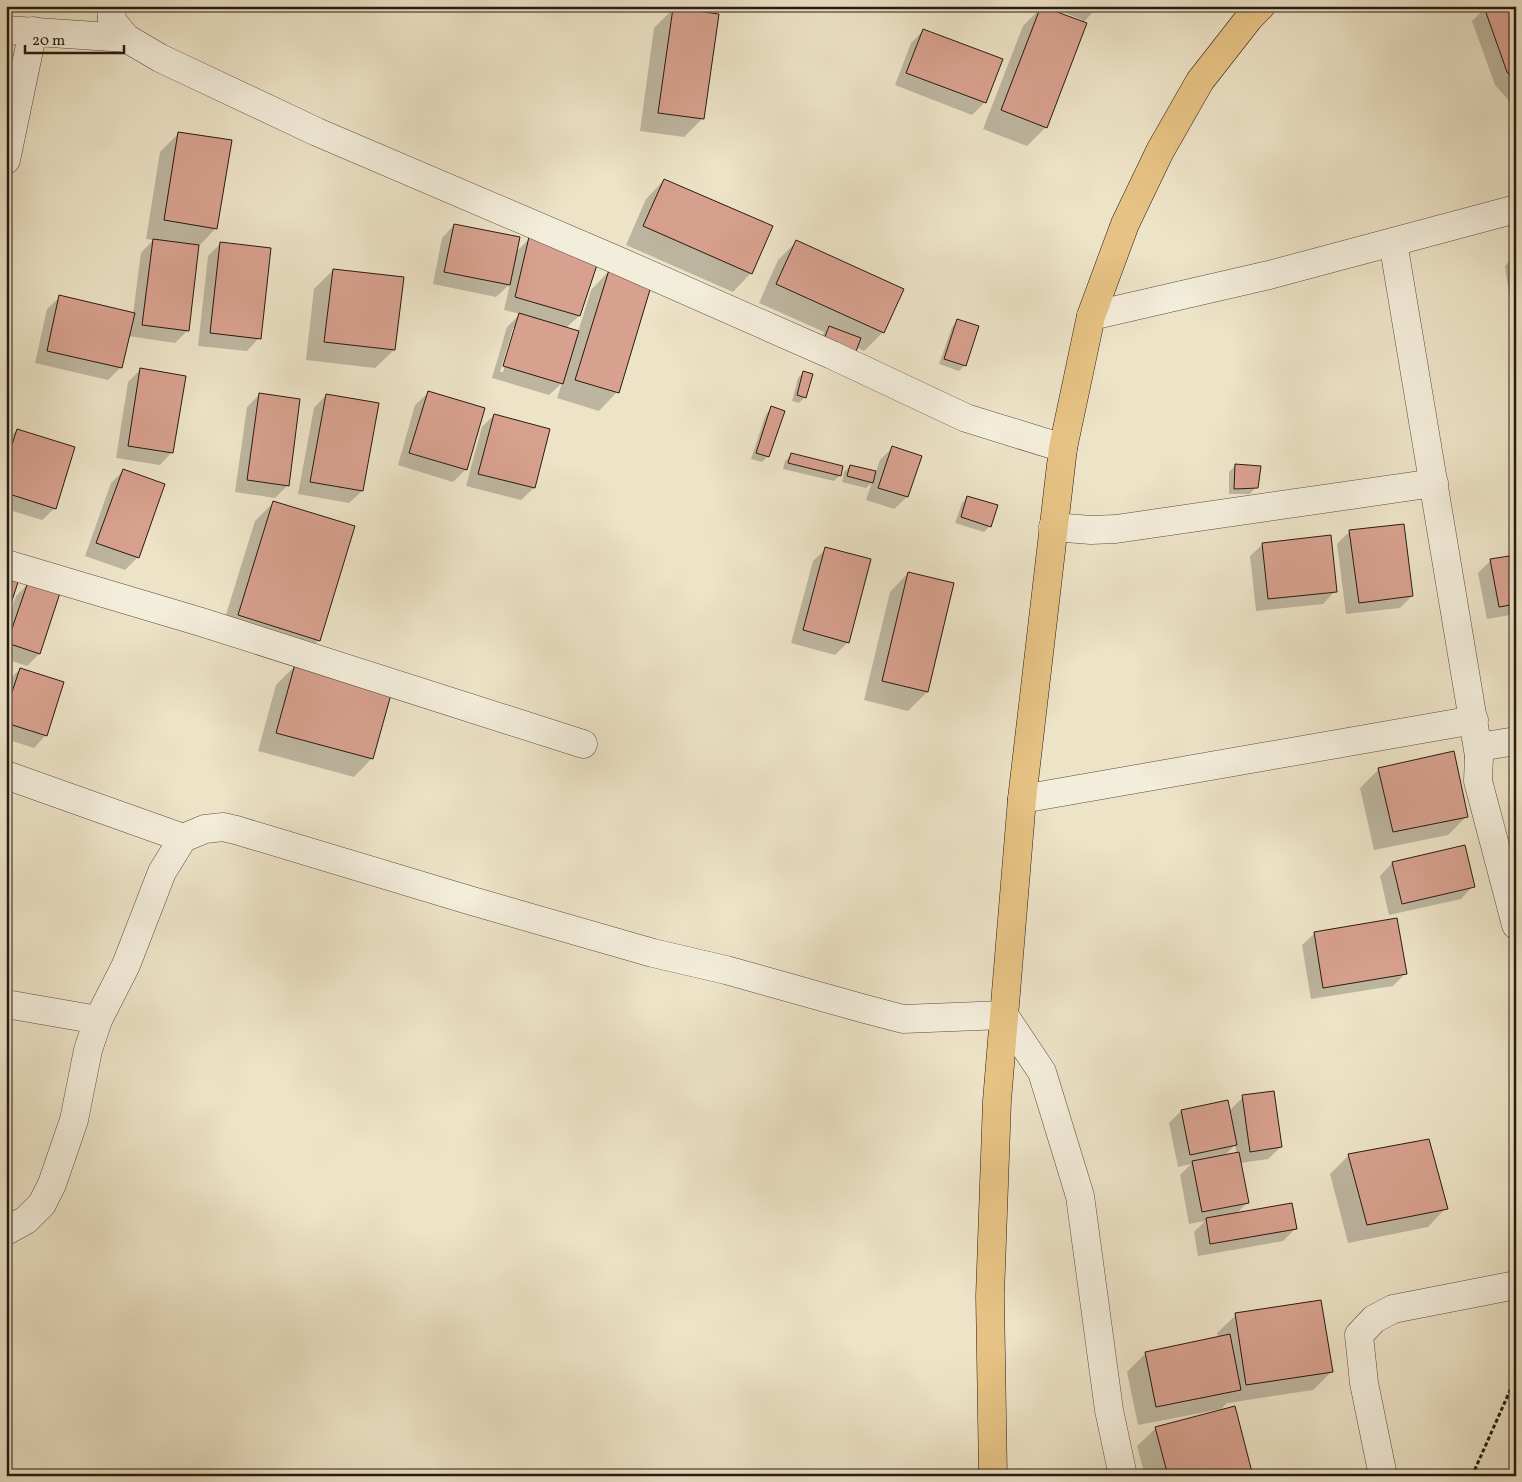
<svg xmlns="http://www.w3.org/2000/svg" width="1522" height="1482" viewBox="0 0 1522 1482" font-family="Vollkorn,serif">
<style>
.shadow{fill:#0003;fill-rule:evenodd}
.building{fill:#d8a18f;stroke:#271a11}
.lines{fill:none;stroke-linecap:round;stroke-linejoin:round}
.minor-casing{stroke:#584c3e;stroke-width:29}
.major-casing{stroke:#271a11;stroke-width:29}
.path{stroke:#271a11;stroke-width:3;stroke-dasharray:4 2.5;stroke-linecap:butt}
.minor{stroke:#f3eddb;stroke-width:28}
.major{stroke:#e6c284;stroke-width:28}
</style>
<rect width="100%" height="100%" fill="#ede3c7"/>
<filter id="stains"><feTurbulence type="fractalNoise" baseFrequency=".004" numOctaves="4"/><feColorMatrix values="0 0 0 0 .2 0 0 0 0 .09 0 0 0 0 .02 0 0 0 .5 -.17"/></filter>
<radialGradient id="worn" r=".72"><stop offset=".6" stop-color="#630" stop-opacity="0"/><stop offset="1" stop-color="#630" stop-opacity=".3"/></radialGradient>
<!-- shadow -->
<g class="shadow">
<path d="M1049,6H1098L1083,23L1046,127L1027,146L983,129L1023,26L1042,7L1082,22V20Z"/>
<path d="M1491,6H1516V103L1512,104L1495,85L1472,21L1484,9L1493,10Z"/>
<path d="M673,9L703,118L684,137L640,131L654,28Z"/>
<path d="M923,31L985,102L972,115L895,85L911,43Z"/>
<path d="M179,133L216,228L198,247L188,330L175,343L128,336L120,368L108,380L35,363L47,309L60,297L133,314L141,253L153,240L146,239L160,152Z"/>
<path d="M664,180L751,273L733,292L626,245L646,199Z"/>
<path d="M454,225L515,253L530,238L598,257L579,316L566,328L578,332L591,290L609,271L617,392L599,411L557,398L562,383L549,395L492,378L507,327L520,314L504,310L510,284L496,297L433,284L442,238ZM513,328H516L503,372H500Z"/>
<path d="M796,242L883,332L864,351L856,347L818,348L824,332L759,303L778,260Z"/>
<path d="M221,243L259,338L247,351L198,346L208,256Z"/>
<path d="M1516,255V338L1505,266Z"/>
<path d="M333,270L394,350L375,368L306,360L314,289Z"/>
<path d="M958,321L965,365L959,371L939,364L952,327Z"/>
<path d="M140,370L172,452L160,465L116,458L128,382Z"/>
<path d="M804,372L805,397L799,403L792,401L798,378Z"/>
<path d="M428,393L466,469L453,482L398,465L415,405Z"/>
<path d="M259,395L288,485L275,498L235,492L247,407Z"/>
<path d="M326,395L362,491L349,503L298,494L314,408Z"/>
<path d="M772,408L768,456L762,462L751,459L766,414Z"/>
<path d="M494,415L549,430L534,488L521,500L466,486L482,427Z"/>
<path d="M17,430L55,508L42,520L6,509V441Z"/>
<path d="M892,448L907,497L894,509L866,500L872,482L866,488L842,482L844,472L850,466L876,472L880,460Z"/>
<path d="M791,455L840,475L834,481L783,469L785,461Z"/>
<path d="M1235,466L1256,487L1250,494H1229V472Z"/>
<path d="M123,471L163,485L137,558L125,570L85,556L111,483Z"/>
<path d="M968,497L990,526L984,532L955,523L962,503Z"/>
<path d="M274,502L319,640L300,659L220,634L255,521Z"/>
<path d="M1350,531L1412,596L1400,608L1346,614L1337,544Z"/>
<path d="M1263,544L1335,591L1323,604L1256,611L1250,556Z"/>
<path d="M826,549L848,642L835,655L791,643L813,561Z"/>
<path d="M1516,556V614L1487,619L1478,573L1491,560Z"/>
<path d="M908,573L953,584L927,692L908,711L864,700L890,592Z"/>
<path d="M28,584L39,654L27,666L6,659V624L16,596Z"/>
<path d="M295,666L372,758L354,777L258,751L276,685Z"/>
<path d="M20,669L46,735L34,748L6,739V685L7,682Z"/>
<path d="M1379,769L1467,816L1448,835L1374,850L1360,788Z"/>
<path d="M1392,863L1473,886L1461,899L1389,915L1380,876Z"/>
<path d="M1315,933L1405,974L1393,986L1311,999L1302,945Z"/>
<path d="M1243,1097L1281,1147L1268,1159L1240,1163L1248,1202L1236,1214L1295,1229L1283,1241L1198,1256L1194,1232L1205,1221L1189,1224L1180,1175L1191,1164L1178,1167L1169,1123L1181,1111H1229ZM1235,1145L1237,1154L1224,1156Z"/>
<path d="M1349,1155L1446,1208L1428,1227L1348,1243L1330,1174Z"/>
<path d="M1236,1315L1331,1372L1313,1390L1228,1403V1402L1221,1409L1138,1425L1127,1372L1146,1353L1218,1338L1217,1333Z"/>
<path d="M1156,1428L1252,1476H1145L1137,1446Z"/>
</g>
<!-- building -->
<g class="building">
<path d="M1041,6L1087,23L1047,128L1001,110Z"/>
<path d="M1507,6H1516V82L1507,72L1484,7L1508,10Z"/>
<path d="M673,8L719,14L704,119L658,113Z"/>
<path d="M923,29L1003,59L986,103L906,73Z"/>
<path d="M178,132L232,140L217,229L164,220Z"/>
<path d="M664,179L773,226L752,274L643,226Z"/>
<path d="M454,224L520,237L510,285L444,272Z"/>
<path d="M529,237L600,256L580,316L515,297Z"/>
<path d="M153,239L199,245L189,331L142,325Z"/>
<path d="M796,240L904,289L884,333L776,284Z"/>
<path d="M220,242L271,248L261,339L210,333Z"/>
<path d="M333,269L404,277L395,350L324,342Z"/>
<path d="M609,270L652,283L619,393L575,380Z"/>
<path d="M59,295L135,313L122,368L47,351Z"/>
<path d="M519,313L579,331L563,384L503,366Z"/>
<path d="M957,319L979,326L966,366L944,359Z"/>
<path d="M829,326L861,338L855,354L823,342Z"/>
<path d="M140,368L186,376L173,453L128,446Z"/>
<path d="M803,371L813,374L806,398L797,395Z"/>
<path d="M428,391L485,408L467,470L409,453Z"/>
<path d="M259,393L300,399L289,486L247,480Z"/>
<path d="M326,394L379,403L363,491L310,482Z"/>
<path d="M771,406L785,411L769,457L756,453Z"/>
<path d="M494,414L550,429L535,488L478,474Z"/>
<path d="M17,429L75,447L56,509L6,493V463Z"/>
<path d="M892,446L922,456L908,497L878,488Z"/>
<path d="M791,453L843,466L841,476L788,463Z"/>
<path d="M1235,464L1261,466L1258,488L1234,489Z"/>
<path d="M850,465L876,471L873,483L847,476Z"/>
<path d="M123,469L165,484L139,558L96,543Z"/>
<path d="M967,496L998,505L991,527L961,517Z"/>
<path d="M273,501L355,526L320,641L238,615Z"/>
<path d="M1404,524L1413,596L1359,603L1349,530Z"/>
<path d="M1331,535L1337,592L1268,599L1262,543Z"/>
<path d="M825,547L871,559L849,643L803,630Z"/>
<path d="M1516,555V604L1499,607L1490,559Z"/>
<path d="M908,572L954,583L928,692L882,681Z"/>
<path d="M6,574L19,579L6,619Z"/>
<path d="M28,582L60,593L40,654L7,643Z"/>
<path d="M295,664L392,691L373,759L276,733Z"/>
<path d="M20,668L64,682L47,736L6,723V710Z"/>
<path d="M1454,751L1468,817L1393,832L1378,768Z"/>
<path d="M1465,845L1475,887L1402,904L1392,862Z"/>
<path d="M1397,918L1407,974L1323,988L1314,932Z"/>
<path d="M1274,1091L1282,1147L1250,1152L1242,1095Z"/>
<path d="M1228,1100L1237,1145L1190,1155L1181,1110Z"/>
<path d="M1429,1139L1448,1209L1367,1225L1348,1154Z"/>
<path d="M1239,1152L1249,1203L1202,1212L1192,1161Z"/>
<path d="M1292,1203L1297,1229L1210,1244L1206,1218Z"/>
<path d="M1321,1300L1333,1372L1246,1385L1235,1313Z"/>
<path d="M1230,1334L1241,1390L1156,1407L1145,1352Z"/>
<path d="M1235,1406L1253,1476H1168L1155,1427Z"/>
</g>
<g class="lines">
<!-- minor casing -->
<g class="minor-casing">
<g id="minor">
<path d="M111,6L112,21L126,38L160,58L317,132L612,258L832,355L966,418L1063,448"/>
<path d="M6,30L126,38"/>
<path d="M6,160L33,31"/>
<path d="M1393,242L1479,756L1478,781L1516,925"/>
<path d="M1091,316L1269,275L1516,209"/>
<path d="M1053,527L1091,530L1116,529L1434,483"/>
<path d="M6,564L201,622L583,744"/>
<path d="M1479,756L1485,746L1516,741"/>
<path d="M6,775L183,838"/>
<path d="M1022,799L1474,720"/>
<path d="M6,1004L98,1020"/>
<path d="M6,1231L26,1220L42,1204L52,1184L74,1120L88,1050L98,1020L126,965L162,872L183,838L205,829L223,827L236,830L472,901L653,953L726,970L865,1009L903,1019L1004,1015L1042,1072L1080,1196L1109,1410L1123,1476"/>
<path d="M1383,1476L1364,1383L1359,1335L1374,1319L1393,1309L1516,1285"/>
</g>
</g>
<!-- major casing -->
<g class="major-casing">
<path id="major" d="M993,1476L990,1296L997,1101L1022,799L1063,448L1091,316L1125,224L1160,151L1200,81L1250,17L1261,6"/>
</g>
<!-- path -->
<path class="path" d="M1472,1476L1516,1377"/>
<!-- minor -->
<use href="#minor" class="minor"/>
<!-- major -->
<use href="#major" class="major"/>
</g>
<!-- margin -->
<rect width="1522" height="1482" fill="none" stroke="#ede3c7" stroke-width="25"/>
<rect x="8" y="8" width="1507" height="1467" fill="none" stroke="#271a11" stroke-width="2.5"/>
<rect x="12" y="12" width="1497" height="1457" fill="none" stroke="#271a11"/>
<!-- scale -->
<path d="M25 45v8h99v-8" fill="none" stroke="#271a11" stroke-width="2.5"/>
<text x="32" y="45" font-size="15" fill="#271a11" stroke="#f3eddb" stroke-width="4" paint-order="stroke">20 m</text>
<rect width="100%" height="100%" filter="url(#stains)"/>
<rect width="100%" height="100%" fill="url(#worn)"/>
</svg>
